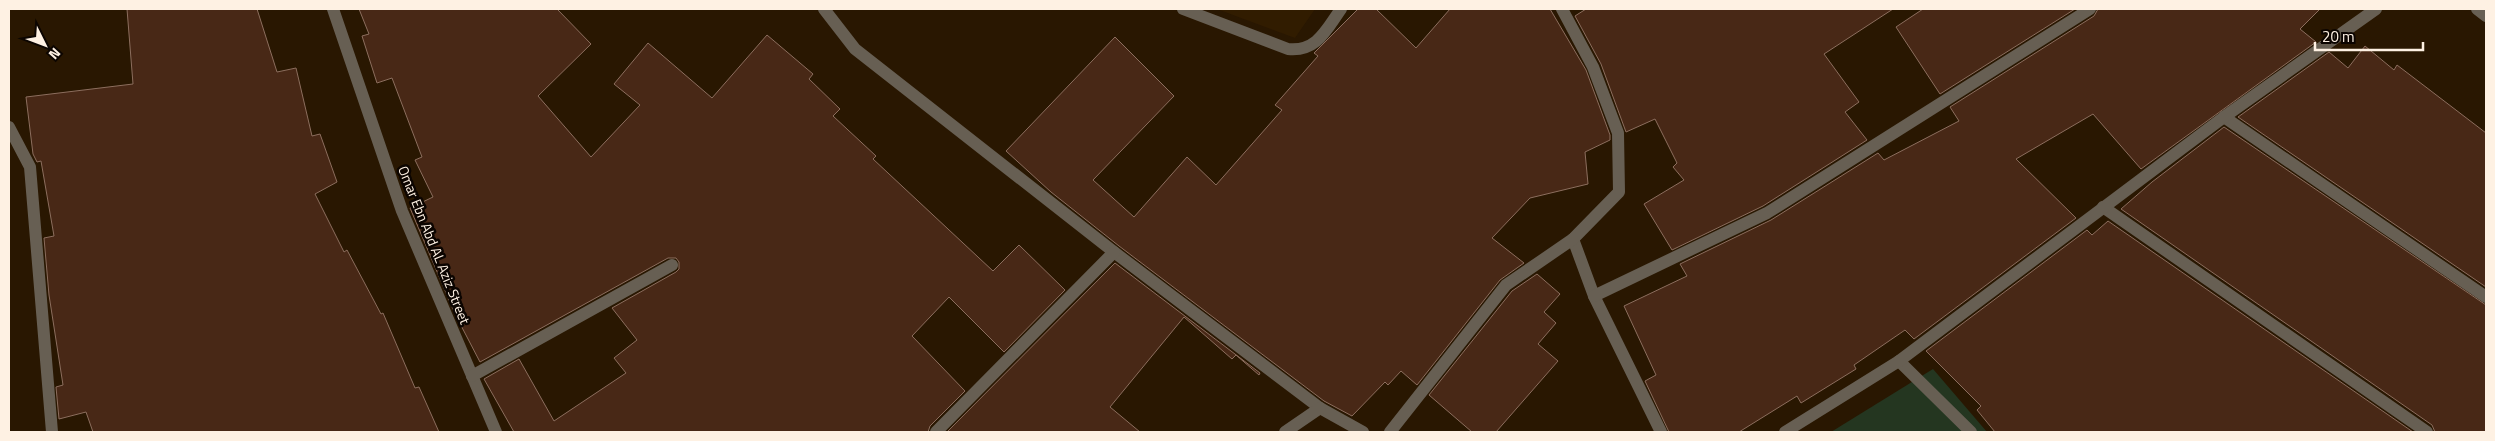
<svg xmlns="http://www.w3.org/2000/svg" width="2495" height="441" viewBox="0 0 2495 441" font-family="'Titillium Web',sans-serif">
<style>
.built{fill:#311c00}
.green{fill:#243620}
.building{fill:#482816;stroke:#8c6e5e}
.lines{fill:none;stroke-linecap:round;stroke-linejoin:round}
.minor{stroke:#675f53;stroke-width:12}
.labels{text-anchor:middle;stroke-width:5;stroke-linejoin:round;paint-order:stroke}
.street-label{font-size:14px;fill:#fef1e3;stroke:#0c0501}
</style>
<rect width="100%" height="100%" fill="#291701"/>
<!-- built -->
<path class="built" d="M1217,9H1315L1295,38Z"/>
<!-- green -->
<path class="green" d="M1933,369L1987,432H1831Z"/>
<!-- building -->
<g class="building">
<path d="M127,9H257L277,72L296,68L312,136L320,134L337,182L315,194L344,252L347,250L381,314L383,313L415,388L419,387L439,432H93L86,412L59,419L56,387L63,385L49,295L44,238L54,236L41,161L37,162L33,154L26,97L133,84Z"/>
<path d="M359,9H557L591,44L538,96L591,157L640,105L614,84L648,43L712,98L767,35L813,74L809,79L840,109L833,116L876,156L873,159L993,271L1019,245L1065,290L1004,352L949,297L912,336L965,391L930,426L928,432H514L484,379L519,359L554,421L626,373L614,358L637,340L612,308L676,272L679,269V262L676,258H668L480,362L455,314L410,208L433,197L415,160L422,157L392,78L377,83L362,36L369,34Z"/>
<path d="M1358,9H1376L1416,48L1450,9H1550L1586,70L1610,135V140L1585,152L1588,184L1530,198L1492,238L1524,263L1500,280L1417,385L1401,371L1388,385L1385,382L1352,416L1324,401L1119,246L1051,192L1006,151L1115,37L1174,96L1093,180L1134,217L1187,157L1216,185L1282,110L1275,105L1318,56L1314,53Z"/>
<path d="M1586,9H1893L1824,54L1859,102L1845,112L1867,140L1763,206L1672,250L1644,204L1684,180L1673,167L1677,163L1655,119L1626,132L1601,64L1575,16Z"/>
<path d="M1923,9H2075L1940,94L1896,27Z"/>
<path d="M2098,9H2320L2300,29L2316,42L2141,169L2093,114L2016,159L2076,218L1914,339L1905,330L1854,365L1856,369L1801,403L1797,396L1739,432H1669L1645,381L1656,375L1624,306L1687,276L1680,264L1771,220L1878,153L1884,160L1959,121L1950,107L2094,16Z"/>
<path d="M2365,46L2394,70L2397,65L2486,133V287L2238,117L2329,52L2348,68Z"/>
<path d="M2224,127L2486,305V432H2435L2432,425L2121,209L2152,182Z"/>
<path d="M2108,221L2413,432H1995L1977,410L1981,406L1926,351L2087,230L2092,235Z"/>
<path d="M1115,263L1260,373L1259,375L1236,355L1232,359L1184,317L1110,407L1140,432H947Z"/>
<path d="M1537,274L1560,294L1544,312L1556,323L1538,344L1558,361L1496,432H1472L1429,395L1512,291Z"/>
</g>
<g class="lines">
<!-- minor -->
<g class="minor">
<path d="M333,9L402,211L496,432"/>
<path d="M824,9L855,49L1114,252L1320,408L1363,432"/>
<path d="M1183,9L1288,49C1317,52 1326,30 1341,9"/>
<path d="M2477,9L2486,16"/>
<path d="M2224,117L2486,297"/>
<path d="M9,127L30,167L52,432"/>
<path d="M2103,207L2427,432"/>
<path d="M1573,239L1594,296L1661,432"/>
<path d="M1594,296L1767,213L2090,9"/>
<path d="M1899,361L1971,432"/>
<path d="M472,376L672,265"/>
<path d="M936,432L1114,252"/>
<path d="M1285,432L1320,408"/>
<path d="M1390,432L1506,285L1573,239L1619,192L1618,133L1593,67L1562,9"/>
<path d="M1785,432L1899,361L2224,117L2376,9"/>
</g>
</g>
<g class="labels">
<!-- street labels -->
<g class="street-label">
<text transform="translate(434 245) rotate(68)" y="5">Omar Ebn Abd AL Aziz Street</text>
</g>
</g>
<!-- border -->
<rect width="2495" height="441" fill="none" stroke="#fef1e3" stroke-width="20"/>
<!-- north arrow -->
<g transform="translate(45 45) rotate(132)" stroke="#0c0501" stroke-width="4" paint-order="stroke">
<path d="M0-4L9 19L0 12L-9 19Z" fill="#fef1e3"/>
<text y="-8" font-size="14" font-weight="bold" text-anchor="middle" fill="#fef1e3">N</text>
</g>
<!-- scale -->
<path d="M2315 42v8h108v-8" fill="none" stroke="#fef1e3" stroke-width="2.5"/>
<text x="2322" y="42" font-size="15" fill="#fef1e3" stroke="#0c0501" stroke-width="4" paint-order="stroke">20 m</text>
</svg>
